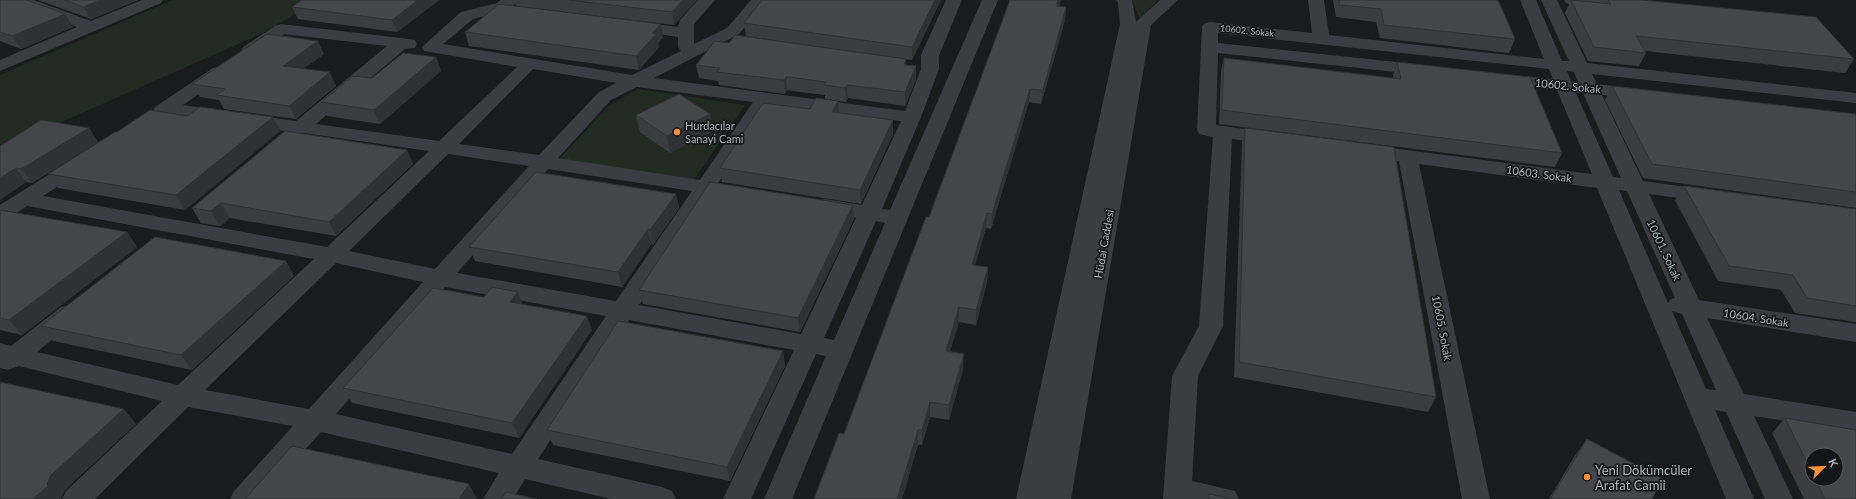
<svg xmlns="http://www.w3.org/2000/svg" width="1856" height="499" viewBox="0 0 1856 499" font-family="Lato,sans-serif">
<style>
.green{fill:#222b22}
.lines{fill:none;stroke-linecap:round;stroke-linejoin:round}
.minor{fill:#3b3d42;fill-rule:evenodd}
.wall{fill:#3a3c40;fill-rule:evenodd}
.shaded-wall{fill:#303134}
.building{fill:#44464a;stroke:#303134}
.poi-dot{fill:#f69039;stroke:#151618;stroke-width:1.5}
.labels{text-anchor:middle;stroke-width:3.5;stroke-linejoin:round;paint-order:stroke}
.far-street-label{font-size:9px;fill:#adb5bc;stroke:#151618}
.street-label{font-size:11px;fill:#adb5bc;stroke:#151618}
.poi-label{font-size:11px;fill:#adb5bc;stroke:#151618;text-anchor:start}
.near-poi-label{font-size:13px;fill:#adb5bc;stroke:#151618;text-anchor:start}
</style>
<rect width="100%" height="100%" fill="#1a1b1d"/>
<!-- green -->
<g class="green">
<path d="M173,0H319L261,34L32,135L0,154V75Z"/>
<path d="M1132,0H1158L1140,19Z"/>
<path d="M638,89L745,105L694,180L559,159L610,105Z"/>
</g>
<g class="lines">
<!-- minor -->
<g class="minor">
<path d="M12,0H34L91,21L142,0H163L161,3L0,71V60L77,27L14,3Z"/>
<path d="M501,0H519L508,10L473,19L443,44L632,75L681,51L678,47V37L626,29L624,26L626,23L632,21L678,27L680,20L698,0H715L694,24V44L727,28L751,0H767L739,34L654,78L905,111L921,69V55L946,0H962L939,55V69L921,117L882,209L890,210L982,0H998L792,499H764L826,356L816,354L751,499H723L794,350L629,320L538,459L662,487L672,491L676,499H611L525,479L513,499H483L499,473L321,432L261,499H230L234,491L293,426L188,407L95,499H62L66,491L162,401L19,366L8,370L0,368V343L11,346L61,307L69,305L77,307L81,313L77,319L37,352L178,385L314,259L27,206L7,219L0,221V205L72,160L79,158L86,160L89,164L86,168L43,196L327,247L429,151L304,133L294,138L287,136L284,132L285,131L170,114L162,117L155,115L153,111L155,107L213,68L219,67L225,68L228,72L225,76L183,105L296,121L387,46L284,34C273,42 258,58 243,55L241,51L243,47L275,26L281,24L401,38L415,40L417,44L415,48L405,49L316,124L439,141L517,67L430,52L424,51L422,47L461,12L497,3ZM533,69L616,83L599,92L539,155L459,144ZM637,87L753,102L700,180L558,158L611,100ZM770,104L901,121L862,205L825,199L818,201L815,206L818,211L856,218L801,334L639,305L711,194L737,198L744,196L747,192L744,188L718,183ZM448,154L529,166L435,269L349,251ZM548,169L692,191L616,301L457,273ZM876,221L885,223L834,340L824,338ZM336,263L423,282L309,409L205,390ZM445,287L606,316L512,454L336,414Z"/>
<path d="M1116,0H1132L1136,22L1160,0H1178L1151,25L1071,499H1016L1120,24L1118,3Z"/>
<path d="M1308,0H1324L1329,35L1544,59L1520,0H1536L1562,61H1569L1541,0H1557L1587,63L1856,93V103L1592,74L1597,84L1639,89L1645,90L1648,94L1645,98L1639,99L1602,95L1643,181L1709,190L1716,192L1719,196L1716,200L1709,202L1649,194L1699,300L1856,324V342L1707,318L1744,394L1856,412V432L1754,416L1793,499H1765L1726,412L1715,410L1754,499H1726L1597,188L1419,164L1490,499H1462L1399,161L1360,155L1357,151L1360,147L1367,145L1592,174L1557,90L1502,84L1496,83L1493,79L1496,75L1502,74L1553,79L1549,69L1218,33V43L1424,65L1430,66L1433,70L1430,74L1424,75L1218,53L1216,125L1273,133L1280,135L1283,139L1280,143L1273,145L1232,139L1223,326L1198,376L1192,481L1235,491L1239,499H1163L1172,376L1199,326L1213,137L1199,134L1197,130L1202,27L1204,24L1210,22L1312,33ZM1567,71L1574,72L1578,82L1571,81ZM1576,93H1583L1621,178L1613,177ZM1619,190L1627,191L1675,298L1671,299L1668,303ZM1672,311L1682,314L1716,390L1706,389Z"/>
<path d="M1564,0H1621L1640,3L1642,6L1640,9L1634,11L1572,5L1566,3Z"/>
</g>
</g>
<!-- wall -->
<g class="wall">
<path d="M0,0L73,27L21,49L0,41Z"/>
<path d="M38,0H138L91,19Z"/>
<path d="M439,0L397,32L298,19L292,7Z"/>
<path d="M514,0H697L674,25L516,6Z"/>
<path d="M941,0L912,60L906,59V65L916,80L905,106L848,98L846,102L825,99V95L792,91L787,90L785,94L719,85L718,81L699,78L696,65L729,43L860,53L746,36L744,23Z"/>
<path d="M1061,0L1059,6L1066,7L1065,20L1041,104L1029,102L991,229L986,228L975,265L988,267L987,282L976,325L959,322L950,351L963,369L949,420L930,417L922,445H918L902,499H814L844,434L929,217Z"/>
<path d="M1333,0H1498L1515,39L1509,53L1380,38L1376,22L1336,17Z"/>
<path d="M1571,0L1603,3L1605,0H1642L1854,59L1845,73L1645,51L1646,53L1639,66L1588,61L1565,13Z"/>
<path d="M465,32L663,37L658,43L659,47L639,70L469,46Z"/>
<path d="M324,54L303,69L336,86L296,119L224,109L219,100L200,97L192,84Z"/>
<path d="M436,57L441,71L380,124L327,116L321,102L372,78Z"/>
<path d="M1224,58L1393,78V75L1397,62L1562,153L1555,167L1219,124L1221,71Z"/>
<path d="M1612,86L1856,114V208L1643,178L1605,100Z"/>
<path d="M839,113L893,120V134L861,204L722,182L720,168Z"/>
<path d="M710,114L713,131L670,153L640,132L636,115Z"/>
<path d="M89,128L98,142L32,183L26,182L0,200V146Z"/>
<path d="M1245,128L1436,397L1428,412L1234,377L1242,142Z"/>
<path d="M280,131L185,210L58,188L48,174L117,132Z"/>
<path d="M407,150L413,164L336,236L230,218L220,226L201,223L192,208Z"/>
<path d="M1684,186L1856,209V322L1795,313L1781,290L1718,281L1675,200Z"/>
<path d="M676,194L679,208L653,245L652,243L622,287L475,261L469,247Z"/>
<path d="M853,205L854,219L800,332L643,304L639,290Z"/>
<path d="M0,210L127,232L137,247L22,335L0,330Z"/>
<path d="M286,261L294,276L192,370L53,341L41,326Z"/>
<path d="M522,304L592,330L519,438L352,403L343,388Z"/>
<path d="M783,351L785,366L730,481L553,445L547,430Z"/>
<path d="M1785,418L1856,499H1804L1772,433ZM1812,455L1836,479H1812Z"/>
<path d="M1587,439L1652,499H1549L1574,457Z"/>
</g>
<!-- shaded-wall -->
<g class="shaded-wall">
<path d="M100,0H138L91,19L83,7Z"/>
<path d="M418,0H439L397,32L392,20Z"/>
<path d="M683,0H697L674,25L672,12Z"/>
<path d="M935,0H941L912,60V47Z"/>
<path d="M1058,0H1061L1055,19L1056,6Z"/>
<path d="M1066,7L1065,20L1041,104L1043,90Z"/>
<path d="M65,14L73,27L21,49L12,36Z"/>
<path d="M661,24L663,37L658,43L659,47L639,70L636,56L652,33Z"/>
<path d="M318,41L324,54L289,79L283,66Z"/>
<path d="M436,57L441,71L380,124L374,110Z"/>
<path d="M906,59V73L904,65Z"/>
<path d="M916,66V80L905,106V92Z"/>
<path d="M330,72L336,86L296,119L289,106Z"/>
<path d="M786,77L787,90L785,94L784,80Z"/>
<path d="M847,85L848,98L846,102L845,88Z"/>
<path d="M1030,89L1029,102L991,229L992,214Z"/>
<path d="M838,101L839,114L832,112Z"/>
<path d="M710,114L713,131L670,153L667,136Z"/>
<path d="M273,117L280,131L185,210L176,195Z"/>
<path d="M893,120V134L861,204L860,190Z"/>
<path d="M89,128L98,142L32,183L21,169Z"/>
<path d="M407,150L413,164L336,236L329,222Z"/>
<path d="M16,168L26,182L0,200V178Z"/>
<path d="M676,194L679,208L653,245L650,230Z"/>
<path d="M221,203L230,218L220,226L211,211Z"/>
<path d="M853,205L854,219L800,332L798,318Z"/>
<path d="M987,213L986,228L971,279L972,265Z"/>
<path d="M648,229L652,243L622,287L618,272Z"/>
<path d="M127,232L137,247L22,335L9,320Z"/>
<path d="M286,261L294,276L192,370L181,355Z"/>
<path d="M988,267L987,282L976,325V310Z"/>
<path d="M518,292L523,307L510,302Z"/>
<path d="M959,307V322L946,365V351Z"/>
<path d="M587,316L592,330L519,438L512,423Z"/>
<path d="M783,351L785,366L730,481L727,467Z"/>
<path d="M964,354L963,369L949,420V405Z"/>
<path d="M930,402V417L922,445V430Z"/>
<path d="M124,409L136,424L65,490L61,498V499H33L47,484L51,475Z"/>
<path d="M918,430V445L902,499H897Z"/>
<path d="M469,484L477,499H459Z"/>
</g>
<!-- building -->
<g class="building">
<path d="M0,0H27L65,14L12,36L0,32Z"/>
<path d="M65,0H100L83,7Z"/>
<path d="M302,0H418L392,20L292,7Z"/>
<path d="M569,0H683L672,12Z"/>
<path d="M762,0H935L912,47L744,23Z"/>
<path d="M1010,0H1058L1056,6L1066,7L1043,90L1030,89L992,214L987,213L972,265L988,267L976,310L959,307L946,351L964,354L949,405L930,402L922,430H918L897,499H814L839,433L844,434L926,217H929Z"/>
<path d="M1339,0H1498L1515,39L1384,25L1381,9L1339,5Z"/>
<path d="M1571,0L1611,4L1608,0H1642L1816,17L1854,59L1636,36L1646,53L1594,47Z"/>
<path d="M499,4L661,24L652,33L656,34L636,56L465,32Z"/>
<path d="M267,34L318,41L283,66L330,72L289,106L216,95L226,89L192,84Z"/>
<path d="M735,35L906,59L904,65L916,66L905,92L847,85L845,88L824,85L826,82L790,77H786L784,80L717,72L720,68L696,65L715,41L729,43Z"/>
<path d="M403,53L436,57L374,110L321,102L353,76L372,78Z"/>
<path d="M1224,58L1401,79L1397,62L1530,77L1562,153L1222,110Z"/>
<path d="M1612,86L1856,114V192L1652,164Z"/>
<path d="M679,94L710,114L667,136L636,115Z"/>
<path d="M816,98L838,101L832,112L893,120L860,190L720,168L763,103L810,109Z"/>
<path d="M200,107L273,117L176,195L48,174L115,132H117L150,110L187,116Z"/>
<path d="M41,120L89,128L21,169L16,168L0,178V146Z"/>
<path d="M1245,128L1394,147L1436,397L1239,362Z"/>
<path d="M285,131L407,150L329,222L221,203L211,211L192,208Z"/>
<path d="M536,172L676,194L650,230L648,229L618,272L469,247Z"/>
<path d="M710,182L853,205L798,318L639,290Z"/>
<path d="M1684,186L1856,209V306L1807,298L1793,275L1729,266Z"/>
<path d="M0,210L127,232L9,320L0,318Z"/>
<path d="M155,237L286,261L181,355L41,326Z"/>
<path d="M492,287L518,292L510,302L587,316L512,423L343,388L433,288L484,297Z"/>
<path d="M618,321L783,351L727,467L547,430Z"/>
<path d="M0,382L124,409L51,475L47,484L48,486L33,499H0Z"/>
<path d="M1785,418L1856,430V499H1825L1815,479H1836V455H1812V473Z"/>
<path d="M1587,439L1663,479L1652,499H1552L1551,498Z"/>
<path d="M292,446L469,484L459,499H245Z"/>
<path d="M506,492L537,499H501Z"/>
<path d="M1209,494L1234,499H1209Z"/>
</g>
<!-- markers -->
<g class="poi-dot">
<circle cx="677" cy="132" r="4"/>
<circle cx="1587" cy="477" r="4"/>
</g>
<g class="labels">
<!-- far-street labels -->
<g class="far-street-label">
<text transform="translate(1247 31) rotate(6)" y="3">10602. Sokak</text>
</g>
<!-- street labels -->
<g class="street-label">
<text transform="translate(1568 86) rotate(6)" y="4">10602. Sokak</text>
<text transform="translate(1539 174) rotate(8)" y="4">10603. Sokak</text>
<text transform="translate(1104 244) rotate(-80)" y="4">Hüdai Caddesi</text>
<text transform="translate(1664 250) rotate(65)" y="4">10601. Sokak</text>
<text transform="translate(1756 318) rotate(9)" y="4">10604. Sokak</text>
<text transform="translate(1442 328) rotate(79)" y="4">10605. Sokak</text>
</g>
<!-- poi labels -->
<g class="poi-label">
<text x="685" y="130">Hurdacılar<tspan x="685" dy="13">Sanayi Cami</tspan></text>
</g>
<!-- near-poi labels -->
<g class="near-poi-label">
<text x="1595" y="475">Yeni Dökümcüler<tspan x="1595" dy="15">Arafat Camii</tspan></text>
</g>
</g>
<!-- north arrow -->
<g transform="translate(1824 467) rotate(66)"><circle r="19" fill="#151618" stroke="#52565a"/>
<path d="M0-3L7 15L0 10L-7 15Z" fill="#f69039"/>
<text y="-6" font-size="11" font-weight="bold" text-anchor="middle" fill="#adb5bc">K</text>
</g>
</svg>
